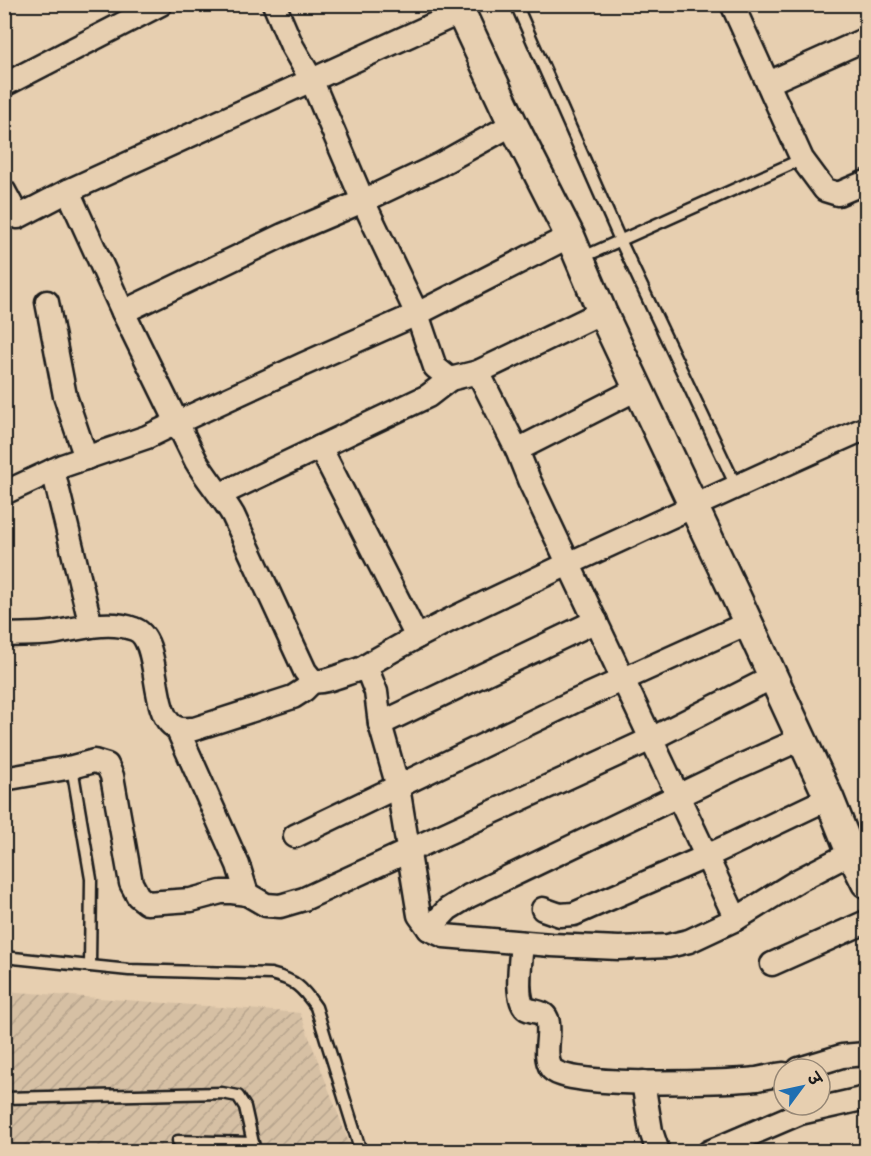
<svg xmlns="http://www.w3.org/2000/svg" width="871" height="1156" viewBox="0 0 871 1156" font-family="Mynerve,'Playpen Sans Deva',sans-serif">
<style>
.industrial{fill:url(#industrial-furrows)}
.lines{fill:none;stroke-linecap:round;stroke-linejoin:round}
.service-casing{stroke:#1c1c1c;stroke-width:15}
.minor-casing{stroke:#1c1c1c;stroke-width:27}
.tertiary-casing{stroke:#1c1c1c;stroke-width:33}
.service{stroke:#e7cfb0;stroke-width:10}
.minor{stroke:#e7cfb0;stroke-width:22}
.tertiary{stroke:#e7cfb0;stroke-width:28}
</style>
<defs>
<pattern id="industrial-furrows" width="10" height="10" patternUnits="userSpaceOnUse" patternTransform="scale(1.5)"><rect width="10" height="10" fill="#d6c0a4"/><path d="M-1 1l2-2M0 10L10 0M9 11l2-2" fill="none" stroke="#b7a48d"/></pattern>
</defs>
<rect width="100%" height="100%" fill="#e7cfb0"/>
<filter id="ink" filterUnits="userSpaceOnUse"><feTurbulence type="fractalNoise" baseFrequency=".0167" numOctaves="2"/><feDisplacementMap in="SourceGraphic" scale="12" xChannelSelector="R" yChannelSelector="G"/><feConvolveMatrix kernelMatrix="1 2 1 2 8 2 1 2 1" color-interpolation-filters="sRGB"/></filter>
<g filter="url(#ink)">
<!-- industrial -->
<path class="industrial" d="M4,991L300,1013L352,1151H5Z"/>
<g class="lines">
<!-- service casing -->
<g class="service-casing">
<g id="service">
<path d="M516,4L620,240L736,486"/>
<path d="M581,258L802,159"/>
<path d="M72,767L91,879L90,966"/>
<path d="M4,957L129,970L271,974C295,980 302,987 316,1007L361,1152"/>
<path d="M4,1098L222,1093L238,1096L245,1107L255,1152"/>
<path d="M178,1141L253,1143"/>
</g>
</g>
<!-- minor casing -->
<g class="minor-casing">
<g id="minor">
<path d="M274,4L292,46L311,79L363,201L417,314L435,367L450,379L478,372L602,312"/>
<path d="M732,4L802,159L825,190L838,194L866,182"/>
<path d="M768,83L866,39"/>
<path d="M4,85L161,4"/>
<path d="M4,191L18,217L68,191L123,312L196,461C207,480 222,496 233,515L305,671L313,681C324,684 348,672 361,669L369,674L376,692L380,724L398,787L419,915L429,929L444,936L551,945L619,948L668,946L689,941L736,919L799,880L851,853"/>
<path d="M68,191L461,12"/>
<path d="M47,302L65,396L86,458"/>
<path d="M123,312L283,235L363,201L439,165L513,124"/>
<path d="M478,372L517,450L529,480L736,919"/>
<path d="M320,447L417,637"/>
<path d="M517,450L639,388"/>
<path d="M53,470L91,626"/>
<path d="M4,493L62,466L147,437L178,422L304,364L417,314L570,236"/>
<path d="M221,494L428,396L450,379"/>
<path d="M4,635C20,634 36,635 51,633C77,629 108,619 134,629C162,638 149,714 175,727C180,730 188,729 194,729L293,697L304,690L313,681"/>
<path d="M361,669C427,628 499,597 568,564C668,518 767,472 866,428"/>
<path d="M380,724L596,621"/>
<path d="M177,728L238,865L247,894"/>
<path d="M4,779L72,767L94,761L107,765L112,776L131,883L138,896L147,903L191,900L221,892H232L247,894L266,905L280,906L304,899L651,739L773,677"/>
<path d="M295,836L573,702L748,623"/>
<path d="M543,909L560,915L574,914L705,857L829,798"/>
<path d="M429,929L448,909L469,896L736,768L801,739"/>
<path d="M522,943C521,958 514,1001 527,1009C533,1012 544,1011 547,1019C552,1034 542,1053 551,1068C563,1089 729,1082 757,1079C766,1077 775,1075 784,1074"/>
<path d="M772,964L866,922"/>
<path d="M799,1069L842,1056L866,1054"/>
<path d="M643,1082L651,1131L658,1152"/>
<path d="M709,1152L800,1113L866,1098"/>
</g>
</g>
<!-- tertiary casing -->
<g class="tertiary-casing">
<path id="tertiary" d="M457,4L513,124L570,236L602,312L733,590L829,798L851,853L866,883"/>
</g>
<!-- service -->
<use href="#service" class="service"/>
<!-- minor -->
<use href="#minor" class="minor"/>
<!-- tertiary -->
<use href="#tertiary" class="tertiary"/>
</g>
</g>
<!-- margin -->
<rect width="871" height="1156" fill="none" stroke="#e7cfb0" stroke-width="24"/>
<rect x="12" y="12" width="847" height="1132" fill="none" stroke="#1c1c1c" stroke-width="2" filter="url(#ink)"/>
<!-- north arrow -->
<g transform="translate(802 1087) rotate(57)"><circle r="28" fill="#e7cfb0" stroke="#968775" stroke-width="1.5"/>
<path d="M0-4.5L10 22L0 15L-10 22Z" fill="#1f6fb2"/>
<text y="-9" font-size="16" font-weight="bold" text-anchor="middle" fill="#1c1c1c">उ</text>
</g>
</svg>
